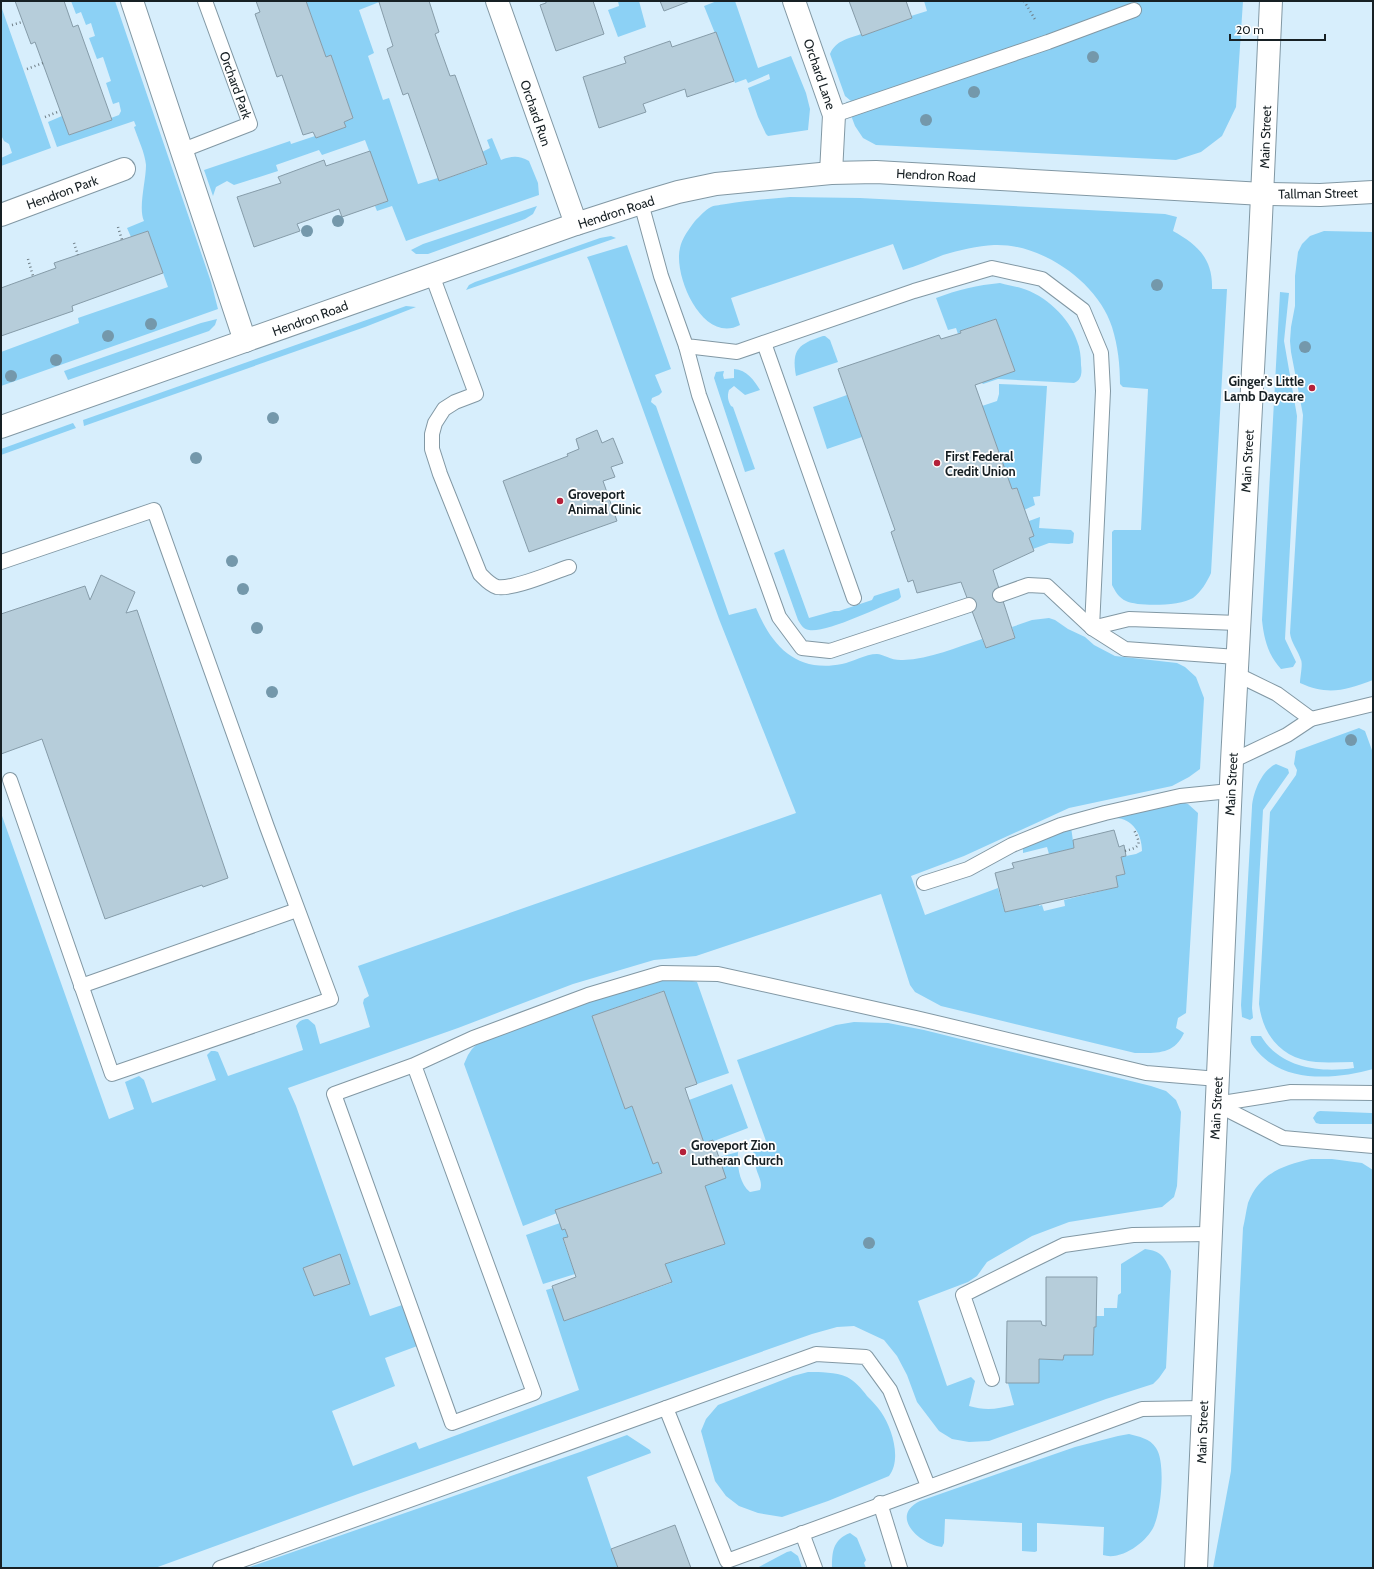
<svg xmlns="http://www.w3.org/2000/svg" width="1374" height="1569" viewBox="0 0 1374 1569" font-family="Cabin,sans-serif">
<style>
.green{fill:#8cd1f5}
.building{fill:#b6cdda;stroke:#869ca9}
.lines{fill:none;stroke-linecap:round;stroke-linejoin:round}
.service-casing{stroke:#8298a4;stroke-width:16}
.minor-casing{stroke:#8298a4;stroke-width:24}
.tertiary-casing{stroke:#8298a4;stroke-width:24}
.primary-casing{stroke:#8298a4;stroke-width:24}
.path{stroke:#6e7d85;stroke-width:2.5;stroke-dasharray:1 3;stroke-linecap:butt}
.service{stroke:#fff;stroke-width:14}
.minor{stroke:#fff;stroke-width:22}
.tertiary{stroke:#fff;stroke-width:22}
.primary{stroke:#fff;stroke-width:22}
.tree{fill:#7498ab}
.poi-dot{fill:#b4213a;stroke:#fff;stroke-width:1.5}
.labels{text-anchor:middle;stroke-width:3.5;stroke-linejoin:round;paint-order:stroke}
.street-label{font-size:13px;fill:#172024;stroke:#fff}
.poi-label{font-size:13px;font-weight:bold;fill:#172024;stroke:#fff;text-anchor:start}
</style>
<rect width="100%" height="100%" fill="#d7eefc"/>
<!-- green -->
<g class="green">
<path d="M71,1H115L211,282L218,309L1,386V352L79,323L78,318L168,287L148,231L131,237L127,228L144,221C138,208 146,181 146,165C145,153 138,139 134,127L136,126L134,121L57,147L48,122L62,116L69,135L112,120L111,118L119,115L121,111L119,102L113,104L106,83L111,81L103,57L97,59L89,38L95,36L91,23L86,25L81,12L76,14Z"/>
<path d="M306,1H382L359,10L374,53L368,56L383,100L389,98L418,184L438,178L439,181L486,165L482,152L490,148L487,140L492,138L501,160C512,156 518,155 529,161L538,183L539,195L406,241L392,206L377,211L375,206L388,201L365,140L322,155L319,150L276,165L278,171L234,185L227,181L216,187L213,196L204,170L290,141L291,144L315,136L316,138L346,127L344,122L353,118L331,55L326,57Z"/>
<path d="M618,1H639L646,27L618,37L608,10L619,6Z"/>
<path d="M717,1H735L758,68L791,56L806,93L810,109L808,130L768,136L766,134L758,117L748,88L770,79L769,74L748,83L746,79L735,83L704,6Z"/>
<path d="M924,1H1243L1236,107L1222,136L1201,152L1176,160L876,145L863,138L855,126L846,102L851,101L845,96L830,54C836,40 848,39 861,34L862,36L912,18L911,16L927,11Z"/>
<path d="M1,6L51,148L1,166V158L12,153L9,144L4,141L1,135Z"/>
<path d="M790,197L860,198L1165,214L1177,217L1173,231C1198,245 1213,259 1212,289H1227L1211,573C1207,582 1201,592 1193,598C1180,606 1139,607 1126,601C1119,598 1115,591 1112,585V532L1114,530H1141L1148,389L1123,387L1120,384C1120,365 1118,346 1112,327C1098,282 1041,243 994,245C978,246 959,250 943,255C930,260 917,266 903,270L893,244L731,298L740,325C703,345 673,276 680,248C682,238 689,229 695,221C700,216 705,210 711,207C715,205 722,205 726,204C747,200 769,199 790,197Z"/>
<path d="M537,206L533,214L525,219L428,254H416L411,250L423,244Z"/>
<path d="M1324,231L1373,232V680C1345,690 1329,696 1300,683C1300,677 1303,664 1301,660C1298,650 1291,643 1290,633L1303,415L1291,352L1290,341L1291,327L1295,306V276L1298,252L1302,244L1310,236Z"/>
<path d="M611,236L616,238L466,290L469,285L475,282L600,238Z"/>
<path d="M627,245L671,369L655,375L662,392L659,395L652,398L651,402L656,406L729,615L756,608C772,646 796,673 842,664C853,662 865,654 877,654C883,654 892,661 903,660C930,659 957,647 982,639L986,648L1015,638L1012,627L1032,620L1049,618L1055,620L1068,629L1085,637L1094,645L1115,656L1177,663L1185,667L1196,677L1204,698L1200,769L1189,777L1172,786L1069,808L964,856L911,876L925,915L998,888L1005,912L1039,904V906L1042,905L1044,911L1065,906L1064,900L1118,887L1116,876L1125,874L1121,857L1136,854L1142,851C1142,835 1133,818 1115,818C1110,819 1104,820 1099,821L1179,801L1188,804L1198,813L1186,1013L1178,1018L1176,1028L1184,1033C1174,1055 1156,1053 1135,1053L941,1006L915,992L910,985L881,894L696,956L654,960L573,984L458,1028L288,1088L296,1106L370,1316L405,1304L420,1345L385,1358L395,1386L332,1411L353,1466L416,1442L419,1449L579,1390L546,1290L553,1288L564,1321L671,1283L665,1264L725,1244L705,1186L719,1157L738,1152C737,1165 739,1183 750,1192L760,1190C763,1182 758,1176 756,1168C755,1161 754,1154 752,1146L766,1141L737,1060L836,1025L854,1022L888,1023L924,1030L1151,1086L1166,1091L1176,1100L1181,1112L1177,1186L1174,1197L1162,1207L1069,1222L1032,1236L987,1262L977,1276L968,1282L918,1301L947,1386L971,1377L975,1381L969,1406C986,1411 997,1409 1014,1405L1008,1383H1039V1359L1063,1360L1064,1355H1093L1094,1327L1096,1316H1104V1308H1117L1118,1295L1121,1293V1264L1145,1249C1161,1251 1164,1256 1171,1271L1166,1368L1159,1378L1153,1384L1106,1399L989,1441L969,1442L952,1439L939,1431L917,1402L907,1375L897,1356L884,1340L854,1326L837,1327L812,1334L358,1494L155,1568H1V813L109,1119L134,1109L125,1082L139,1076L144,1080L152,1103L216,1080L208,1058L207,1055L211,1051H215L218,1052L228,1076L303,1050L296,1026C299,1021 302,1019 308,1019L315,1025L320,1044L370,1027L363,1003L364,999L369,996L358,966L796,813L719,619L589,261L587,257Z"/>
<path d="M1000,283C1007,285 1014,286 1021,288C1045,295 1069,317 1077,341C1080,348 1081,357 1081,365C1082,372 1082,380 1074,383L998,379L983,384L981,382L1015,371L996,319L960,331L961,333L958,334L956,328L948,330L936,298C957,290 978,285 1000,283Z"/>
<path d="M1280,292L1289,293L1284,341L1297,416L1285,639L1296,662L1293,667L1281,669C1268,655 1264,639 1262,620Z"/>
<path d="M406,306L416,307L365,327L84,426L83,420Z"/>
<path d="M217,319L215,325L209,331L68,380L64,371L201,323Z"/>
<path d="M823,336H825L830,340L838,362L796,376C791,349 799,344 823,336Z"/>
<path d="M734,369C747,370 754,380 760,390L745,395L734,386L729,390C727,396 728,401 731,406L733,407L755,469L745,472L714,378L716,372L724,371L723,375L724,379L734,378Z"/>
<path d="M999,384L1047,386L1040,496L1033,497L1035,505L1024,510L1017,488L1012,489L982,406L997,401L999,394Z"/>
<path d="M847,395L862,437L827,449L813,407Z"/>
<path d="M73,423L76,428L1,455V449Z"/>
<path d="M1040,517L1039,528L1071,530L1074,533L1073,543L1069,544L1049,543L1033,549L1029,538V521Z"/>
<path d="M784,549L809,618L834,611H839L872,600L874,596L899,588L901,597L898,600C879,607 827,633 809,630C803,629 801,625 798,620L774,553Z"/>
<path d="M1359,728L1365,731L1373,753V1069C1337,1079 1286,1084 1258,1052C1254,1047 1249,1042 1251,1036H1261C1280,1068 1320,1073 1354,1068L1353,1062C1341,1062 1329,1063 1316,1062C1283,1059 1263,1037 1259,1004L1270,812L1296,775L1297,770L1294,764L1296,751Z"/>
<path d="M1276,764L1288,769L1289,773L1263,810L1252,1008L1253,1018L1250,1020L1242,1017L1241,1005L1252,807C1253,792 1262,770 1276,764Z"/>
<path d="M1071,827L1074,848L1049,854L1047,847L1023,853V848L1026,845Z"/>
<path d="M683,979L697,982L729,1073L697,1084L663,991L592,1016L625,1109L632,1106L653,1163L658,1162L662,1173L523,1226L464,1064L468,1055L472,1049L476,1045L489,1038L564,1010L635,986L652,982Z"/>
<path d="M732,1084L748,1128L714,1141L713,1140L704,1143L689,1100Z"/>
<path d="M1320,1111L1371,1113H1373V1124H1320L1316,1123L1313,1118L1317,1112Z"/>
<path d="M1311,1159H1332L1362,1163L1373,1170V1568H1213L1231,1471L1243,1228C1245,1220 1246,1211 1248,1203C1259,1174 1283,1165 1311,1159Z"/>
<path d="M560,1223L565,1229L568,1237L563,1239L575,1274L543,1284L526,1235Z"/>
<path d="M808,1372C821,1372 835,1372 847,1377C855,1381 862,1389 867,1396C872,1401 877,1406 881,1412C892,1428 902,1459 889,1476L828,1501L782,1517L758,1513L739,1506L726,1496L715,1481L701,1431L706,1419L718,1405L793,1376Z"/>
<path d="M1129,1434C1139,1437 1150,1438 1156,1448C1166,1462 1161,1511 1154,1526C1147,1542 1121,1561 1103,1555L1104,1527L1037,1523V1551L1035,1552L1022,1551V1523L945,1519L944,1543L942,1547C919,1544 889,1516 920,1501L1075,1447L1118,1436Z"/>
<path d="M627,1435L650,1450L651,1453L587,1477L618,1568H247L580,1452Z"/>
<path d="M850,1533L857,1538L866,1560L864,1563L866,1568H832C832,1551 833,1540 850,1533Z"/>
<path d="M791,1551L798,1556L802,1568H757L787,1552Z"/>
</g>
<!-- building -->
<g class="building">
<path d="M15,1H64L73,27L78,25L112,120L69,135L35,42L31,44Z"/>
<path d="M256,1H306L326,57L331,55L353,118L344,122L346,127L316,138L313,132L303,135L282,75L277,77L255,14L260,12Z"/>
<path d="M382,1H429L439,32L435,34L450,76L455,75L487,164L439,181L408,93L403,95L387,49L393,46L379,2Z"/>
<path d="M546,1H593L604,34L556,51L540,5L546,3Z"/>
<path d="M660,1H690L664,11Z"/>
<path d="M849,1H906L912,18L862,36Z"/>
<path d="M716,32L734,81L687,97L685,89L643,104L646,112L599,128L583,77L626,63L624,57L670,41L672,47Z"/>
<path d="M370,151L388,201L342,217L339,209L297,224L300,231L254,247L237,197L281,183L278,177L324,160L326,166Z"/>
<path d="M148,231L163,273L72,306L73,311L1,336V288L56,268L54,263Z"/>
<path d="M996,319L1015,371L975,385L1012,489L1017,488L1034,536L1029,538L1034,551L993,570L1015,638L986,648L961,582L917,593L913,580L908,582L891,532L895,530L838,369L939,335L941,339L961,333L960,331Z"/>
<path d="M597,430L602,443L613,438L623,463L611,467L615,477L603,481L617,521L529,552L503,481L568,456L567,454L579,449L576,439Z"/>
<path d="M101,575L135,592L126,613L137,610L228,878L203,887L202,885L105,919L42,739L1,754V614L85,586L90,600Z"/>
<path d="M1114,830L1119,847L1124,845L1126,856L1121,857L1125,874L1116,876L1118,887L1005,912L995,873L1014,868L1012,863L1074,848L1073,840Z"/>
<path d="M664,991L697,1084L685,1088L687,1094L704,1143L713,1140L726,1178L705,1186L725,1244L665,1264L672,1282L564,1321L552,1286L576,1277L563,1238L568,1237L565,1229L562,1230L555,1210L662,1173L658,1162L653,1164L632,1106L625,1109L592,1016Z"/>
<path d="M340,1254L350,1284L314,1296L303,1268Z"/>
<path d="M1046,1277H1097L1096,1327H1094L1093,1355H1064L1063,1360L1039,1359V1383H1006L1007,1321H1041L1042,1325L1046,1326Z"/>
<path d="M675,1525L691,1568H618L611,1549Z"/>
</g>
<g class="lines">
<!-- service casing -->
<g class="service-casing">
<g id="service">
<path d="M834,115L1048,42L1134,10"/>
<path d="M183,150L250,124L205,1"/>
<path d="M641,203L661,276L686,346L737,352L914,291L992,268L1042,279L1083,310L1101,353L1103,391L1092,628"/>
<path d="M432,275L476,394L455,402L444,409L435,423L432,434V449L440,474L480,574C485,579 490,585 497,587C513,590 553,572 569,567"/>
<path d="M764,343L854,598"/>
<path d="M686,346L699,395L779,617L802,648L830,651L969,605"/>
<path d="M1,562L154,510L267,827L331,999L112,1074L10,780"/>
<path d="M1000,595L1028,585L1047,586L1092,628L1125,649L1237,657"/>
<path d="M1092,628L1129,619L1238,623"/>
<path d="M1236,674L1277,694L1311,719"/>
<path d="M1232,761L1287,735L1311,719L1373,704"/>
<path d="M924,883L968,869L1012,845L1061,825L1105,813L1180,796L1230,791"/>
<path d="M81,986L297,910"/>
<path d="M414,1065L534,1393L452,1423L334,1094L414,1065L473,1038L588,995L662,973L718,974L916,1018L1146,1073L1218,1079"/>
<path d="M1216,1104L1283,1138L1373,1146"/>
<path d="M1216,1104L1291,1092L1373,1093"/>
<path d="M992,1379L963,1295L1027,1263L1064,1245L1133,1235L1211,1234"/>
<path d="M928,1486L890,1390L866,1357L816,1354L666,1408L727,1561L1142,1409L1203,1408"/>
<path d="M880,1503L900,1568"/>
<path d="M802,1533L815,1568"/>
<path d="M220,1568L666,1408"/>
</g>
</g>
<!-- minor casing -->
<g class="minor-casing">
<g id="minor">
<path d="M132,1L245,341"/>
<path d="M497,1L576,224"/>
<path d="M794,1L834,115L831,173"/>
<path d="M1263,194L1320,195L1373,192"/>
<path d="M1,215L124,169"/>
</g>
</g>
<!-- tertiary casing -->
<g class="tertiary-casing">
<path id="tertiary" d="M1,427L576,224L641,203L678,192L716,184L831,173L876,172L1263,194"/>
</g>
<!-- primary casing -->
<g class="primary-casing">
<path id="primary" d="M1196,1568L1232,761L1260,239L1271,1"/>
</g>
<!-- path -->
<g class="path">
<path d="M1024,1L1036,21"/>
<path d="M12,25L22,22"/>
<path d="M27,69L43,63"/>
<path d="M45,117L60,111"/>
<path d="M118,227L122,240"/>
<path d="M74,243L78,255"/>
<path d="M28,259L33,276"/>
<path d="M1125,851C1141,847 1141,844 1134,830"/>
</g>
<!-- service -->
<use href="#service" class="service"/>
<!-- minor -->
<use href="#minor" class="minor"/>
<!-- tertiary -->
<use href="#tertiary" class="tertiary"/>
<!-- primary -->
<use href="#primary" class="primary"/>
</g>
<!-- trees -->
<g class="tree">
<circle cx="1093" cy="57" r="6"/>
<circle cx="974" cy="92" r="6"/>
<circle cx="926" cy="120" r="6"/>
<circle cx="338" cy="221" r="6"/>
<circle cx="307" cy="231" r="6"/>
<circle cx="1157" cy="285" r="6"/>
<circle cx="151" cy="324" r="6"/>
<circle cx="108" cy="336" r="6"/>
<circle cx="1305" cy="347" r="6"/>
<circle cx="56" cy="360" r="6"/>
<circle cx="11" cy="376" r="6"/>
<circle cx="273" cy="418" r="6"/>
<circle cx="196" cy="458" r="6"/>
<circle cx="232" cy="561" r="6"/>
<circle cx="243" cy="589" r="6"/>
<circle cx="257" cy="628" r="6"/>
<circle cx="272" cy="692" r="6"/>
<circle cx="1351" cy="740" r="6"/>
<circle cx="869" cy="1243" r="6"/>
</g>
<!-- markers -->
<g class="poi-dot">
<circle cx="1312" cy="388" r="4"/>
<circle cx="937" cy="463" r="4"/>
<circle cx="560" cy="501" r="4"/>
<circle cx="683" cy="1152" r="4"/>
</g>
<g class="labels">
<!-- street labels -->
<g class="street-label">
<text transform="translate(820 74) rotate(71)" y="5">Orchard Lane</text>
<text transform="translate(236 85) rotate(70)" y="5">Orchard Park</text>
<text transform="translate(536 113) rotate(71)" y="5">Orchard Run</text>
<text transform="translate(1265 137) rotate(-88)" y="5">Main Street</text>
<text transform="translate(936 175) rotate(3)" y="5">Hendron Road</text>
<text transform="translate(62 192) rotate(-20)" y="5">Hendron Park</text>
<text transform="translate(1318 193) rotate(-1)" y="5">Tallman Street</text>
<text transform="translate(616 212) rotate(-18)" y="5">Hendron Road</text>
<text transform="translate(310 318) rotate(-20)" y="5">Hendron Road</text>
<text transform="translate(1247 461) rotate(-87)" y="5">Main Street</text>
<text transform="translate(1231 784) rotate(-87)" y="5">Main Street</text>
<text transform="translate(1216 1108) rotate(-87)" y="5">Main Street</text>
<text transform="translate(1202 1432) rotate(-88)" y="5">Main Street</text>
</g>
<!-- poi labels -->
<g class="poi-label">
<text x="1304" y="386" text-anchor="end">Ginger's Little<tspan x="1304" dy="15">Lamb Daycare</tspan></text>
<text x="945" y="461">First Federal<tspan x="945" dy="15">Credit Union</tspan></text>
<text x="568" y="499">Groveport<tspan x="568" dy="15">Animal Clinic</tspan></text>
<text x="691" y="1150">Groveport Zion<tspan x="691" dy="15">Lutheran Church</tspan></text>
</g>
</g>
<!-- border -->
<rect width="1374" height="1569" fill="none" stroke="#172024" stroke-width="4"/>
<!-- scale -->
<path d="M1230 34v6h95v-6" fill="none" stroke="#172024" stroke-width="2"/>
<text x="1236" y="34" font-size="12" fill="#172024" stroke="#ffffff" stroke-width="3" paint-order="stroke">20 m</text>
</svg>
